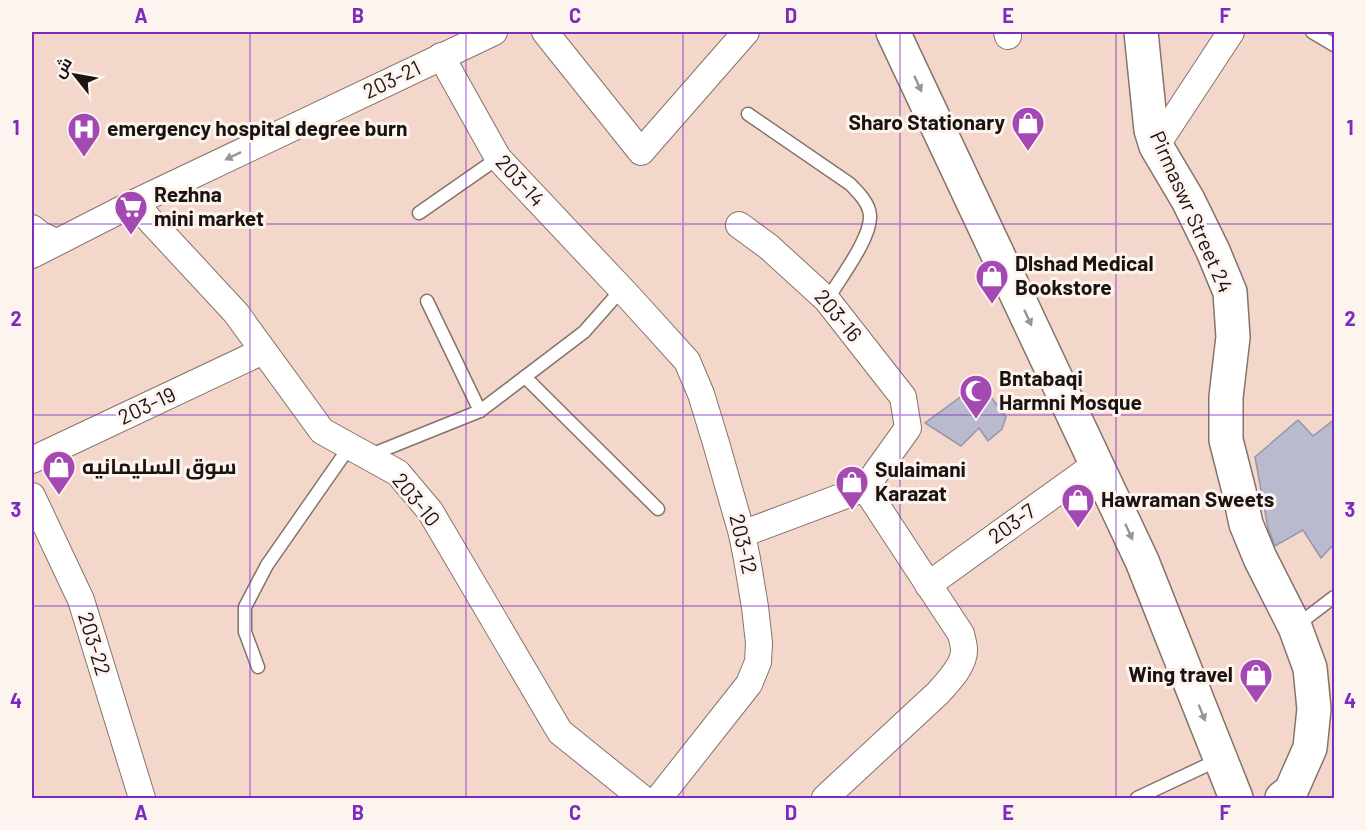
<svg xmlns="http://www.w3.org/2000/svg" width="1366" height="830" viewBox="0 0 1366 830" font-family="Barlow,Cairo,sans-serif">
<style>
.built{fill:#f4d7cb}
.building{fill:#b9bacd;stroke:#9696a9;stroke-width:1.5}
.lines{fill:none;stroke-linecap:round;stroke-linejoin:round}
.lane-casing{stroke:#86736a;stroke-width:15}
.street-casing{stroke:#86736a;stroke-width:28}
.secondary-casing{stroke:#86736a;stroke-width:36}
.primary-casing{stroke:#86736a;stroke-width:36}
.lane{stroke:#fff;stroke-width:12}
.street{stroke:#fff;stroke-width:26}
.secondary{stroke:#fff;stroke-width:33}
.primary{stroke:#fff;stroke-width:33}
.oneway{fill:#989593}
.grid{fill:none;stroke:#7b2cbf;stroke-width:1.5;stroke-opacity:0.55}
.labels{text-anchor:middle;stroke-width:6;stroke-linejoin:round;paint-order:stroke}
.street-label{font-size:21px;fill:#1b1310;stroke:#fdf4f0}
.poi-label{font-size:21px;font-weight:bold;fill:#1b1310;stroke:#fdf4f0;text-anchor:start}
.neatline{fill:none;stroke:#7b2cbf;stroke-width:2}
.grid-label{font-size:20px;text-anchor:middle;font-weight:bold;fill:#7b2cbf}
</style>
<rect width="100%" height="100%" fill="#f9e4da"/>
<!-- built -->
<rect class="built" x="32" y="32" width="1302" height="766"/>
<!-- building -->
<g class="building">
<path d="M984,388L1006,417L1002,429L988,441L979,428L961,446L925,423L970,390Z"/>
<path d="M1335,419V543L1321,558L1303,530L1275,546L1268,528L1255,457L1298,420L1313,436Z"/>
</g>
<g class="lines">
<!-- lane casing -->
<g class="lane-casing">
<g id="lane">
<path d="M1312,32L1334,45"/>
<path d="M748,114L850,184C858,192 869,203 870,215C872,237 839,280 827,300"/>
<path d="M419,213L498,158"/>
<path d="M427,301L480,411"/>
<path d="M525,377L658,509"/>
<path d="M368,456L480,411L584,332L622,289"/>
<path d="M1296,626L1334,597"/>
<path d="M258,667L245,632V607L267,565L350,446"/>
<path d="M1137,798L1220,759"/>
</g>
</g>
<!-- street casing -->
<g class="street-casing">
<g id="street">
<path d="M545,32L641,152L746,32"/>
<path d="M1007,32L1008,36"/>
<path d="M441,56L498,158L629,297L687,361L701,394L716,443L742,534L747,559L755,607L759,643L758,662L749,684L659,798"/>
<path d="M1156,146L1231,32"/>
<path d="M134,203L236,313L322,431L398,473L430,511L560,732L642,798"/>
<path d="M739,225L769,247L827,300L903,397L908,428L865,488L742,534"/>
<path d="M32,228L41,235L56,242"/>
<path d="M32,255L134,203L494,32"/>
<path d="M32,460L263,351"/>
<path d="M32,496L81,600L142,798"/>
<path d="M928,585L1096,464"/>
<path d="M825,798L938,693C948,682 965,665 964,649C964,645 962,639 961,634L865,488"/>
</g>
</g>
<!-- secondary casing -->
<g class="secondary-casing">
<path id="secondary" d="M1141,32L1151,130L1156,146L1188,200L1213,251L1230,292L1233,337L1226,397V440L1239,491L1246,524L1260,558L1295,627L1310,668L1314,709L1310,748L1291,791L1282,798"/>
</g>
<!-- primary casing -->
<g class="primary-casing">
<path id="primary" d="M893,32L1142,561L1236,798"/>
</g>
<!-- lane -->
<use href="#lane" class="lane"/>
<!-- street -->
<use href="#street" class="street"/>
<!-- secondary -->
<use href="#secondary" class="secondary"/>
<!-- primary -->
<use href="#primary" class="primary"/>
</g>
<!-- one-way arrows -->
<defs><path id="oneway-solid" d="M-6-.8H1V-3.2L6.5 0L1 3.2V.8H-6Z" transform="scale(1.5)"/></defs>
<g class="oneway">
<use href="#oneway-solid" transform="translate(918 84) rotate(65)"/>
<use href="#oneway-solid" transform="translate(233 156) rotate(154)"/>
<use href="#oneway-solid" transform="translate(1028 318) rotate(65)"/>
<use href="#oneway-solid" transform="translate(1129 532) rotate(65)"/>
<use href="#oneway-solid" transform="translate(1202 713) rotate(68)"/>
</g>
<!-- grid -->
<path class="grid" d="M250,32V798M466,32V798M683,32V798M900,32V798M1116,32V798M32,224H1334M32,415H1334M32,606H1334"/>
<!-- icons -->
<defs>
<g id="shop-pin" transform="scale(1.725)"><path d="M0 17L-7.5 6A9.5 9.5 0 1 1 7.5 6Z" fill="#a449b4" stroke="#fdf4f0"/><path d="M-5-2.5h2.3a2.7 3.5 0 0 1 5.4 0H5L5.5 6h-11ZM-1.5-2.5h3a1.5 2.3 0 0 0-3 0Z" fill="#fff"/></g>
<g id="hospital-pin" transform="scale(1.725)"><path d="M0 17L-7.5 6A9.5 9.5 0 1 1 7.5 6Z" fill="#a449b4" stroke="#fdf4f0"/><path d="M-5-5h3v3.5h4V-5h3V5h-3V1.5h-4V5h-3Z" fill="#fff"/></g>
<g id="supermarket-pin" transform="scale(1.725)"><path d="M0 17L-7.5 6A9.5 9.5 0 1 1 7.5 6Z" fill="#a449b4" stroke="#fdf4f0"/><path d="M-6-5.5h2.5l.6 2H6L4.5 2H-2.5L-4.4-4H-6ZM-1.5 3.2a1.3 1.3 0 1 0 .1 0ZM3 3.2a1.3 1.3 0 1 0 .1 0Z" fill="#fff"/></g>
<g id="mosque-pin" transform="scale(1.725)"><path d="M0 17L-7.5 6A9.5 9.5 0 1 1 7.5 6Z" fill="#a449b4" stroke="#fdf4f0"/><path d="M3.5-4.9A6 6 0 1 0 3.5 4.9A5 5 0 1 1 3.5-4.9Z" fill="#fff"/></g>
</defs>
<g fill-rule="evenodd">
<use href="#shop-pin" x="1028" y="123"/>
<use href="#hospital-pin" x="84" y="129"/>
<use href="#supermarket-pin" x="131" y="207"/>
<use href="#shop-pin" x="992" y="276"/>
<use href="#mosque-pin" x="976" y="391"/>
<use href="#shop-pin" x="59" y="467"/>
<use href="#shop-pin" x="852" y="482"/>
<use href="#shop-pin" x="1078" y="500"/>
<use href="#shop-pin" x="1256" y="675"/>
</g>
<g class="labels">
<!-- street labels -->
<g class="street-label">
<text transform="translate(392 80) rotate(-26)" y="7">203-21</text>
<text transform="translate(520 181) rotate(48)" y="7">203-14</text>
<text transform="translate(1191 212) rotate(66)" y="7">Pirmaswr Street 24</text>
<text transform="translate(838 316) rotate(50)" y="7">203-16</text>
<text transform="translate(147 406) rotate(-25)" y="7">203-19</text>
<text transform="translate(416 500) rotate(51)" y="7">203-10</text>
<text transform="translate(1012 524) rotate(-36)" y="7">203-7</text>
<text transform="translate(743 544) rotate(77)" y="7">203-12</text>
<text transform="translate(94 644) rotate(73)" y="7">203-22</text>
</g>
<!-- poi labels -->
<g class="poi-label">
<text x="1005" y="130" text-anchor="end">Sharo Stationary</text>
<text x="107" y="136">emergency hospital degree burn</text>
<text x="154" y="202">Rezhna<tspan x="154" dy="24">mini market</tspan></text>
<text x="1015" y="271">Dlshad Medical<tspan x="1015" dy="24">Bookstore</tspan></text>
<text x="999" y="386">Bntabaqi<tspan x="999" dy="24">Harmni Mosque</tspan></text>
<text x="82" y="474">سوق السليمانيه</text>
<text x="875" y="477">Sulaimani<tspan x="875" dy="24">Karazat</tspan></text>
<text x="1101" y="507">Hawraman Sweets</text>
<text x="1233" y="682" text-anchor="end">Wing travel</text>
</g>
</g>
<!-- border -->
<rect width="1366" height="830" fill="none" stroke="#fdf4f0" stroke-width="66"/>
<!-- north arrow -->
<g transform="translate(75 75) rotate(301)" stroke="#fdf4f0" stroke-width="4.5" paint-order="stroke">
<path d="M0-4.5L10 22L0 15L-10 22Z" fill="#1b1310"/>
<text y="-9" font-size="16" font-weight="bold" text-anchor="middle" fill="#1b1310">ش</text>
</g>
<rect x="33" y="33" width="1300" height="764" class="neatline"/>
<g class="grid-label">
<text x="141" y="23">A</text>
<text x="358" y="23">B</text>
<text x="575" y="23">C</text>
<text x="791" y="23">D</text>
<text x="1008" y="23">E</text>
<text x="1225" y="23">F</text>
<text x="16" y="135">1</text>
<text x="1350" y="135">1</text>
<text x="16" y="326">2</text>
<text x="1350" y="326">2</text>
<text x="16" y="517">3</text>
<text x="1350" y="517">3</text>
<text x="16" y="708">4</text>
<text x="1350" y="708">4</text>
<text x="141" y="820">A</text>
<text x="358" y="820">B</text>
<text x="575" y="820">C</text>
<text x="791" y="820">D</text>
<text x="1008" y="820">E</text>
<text x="1225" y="820">F</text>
</g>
</svg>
